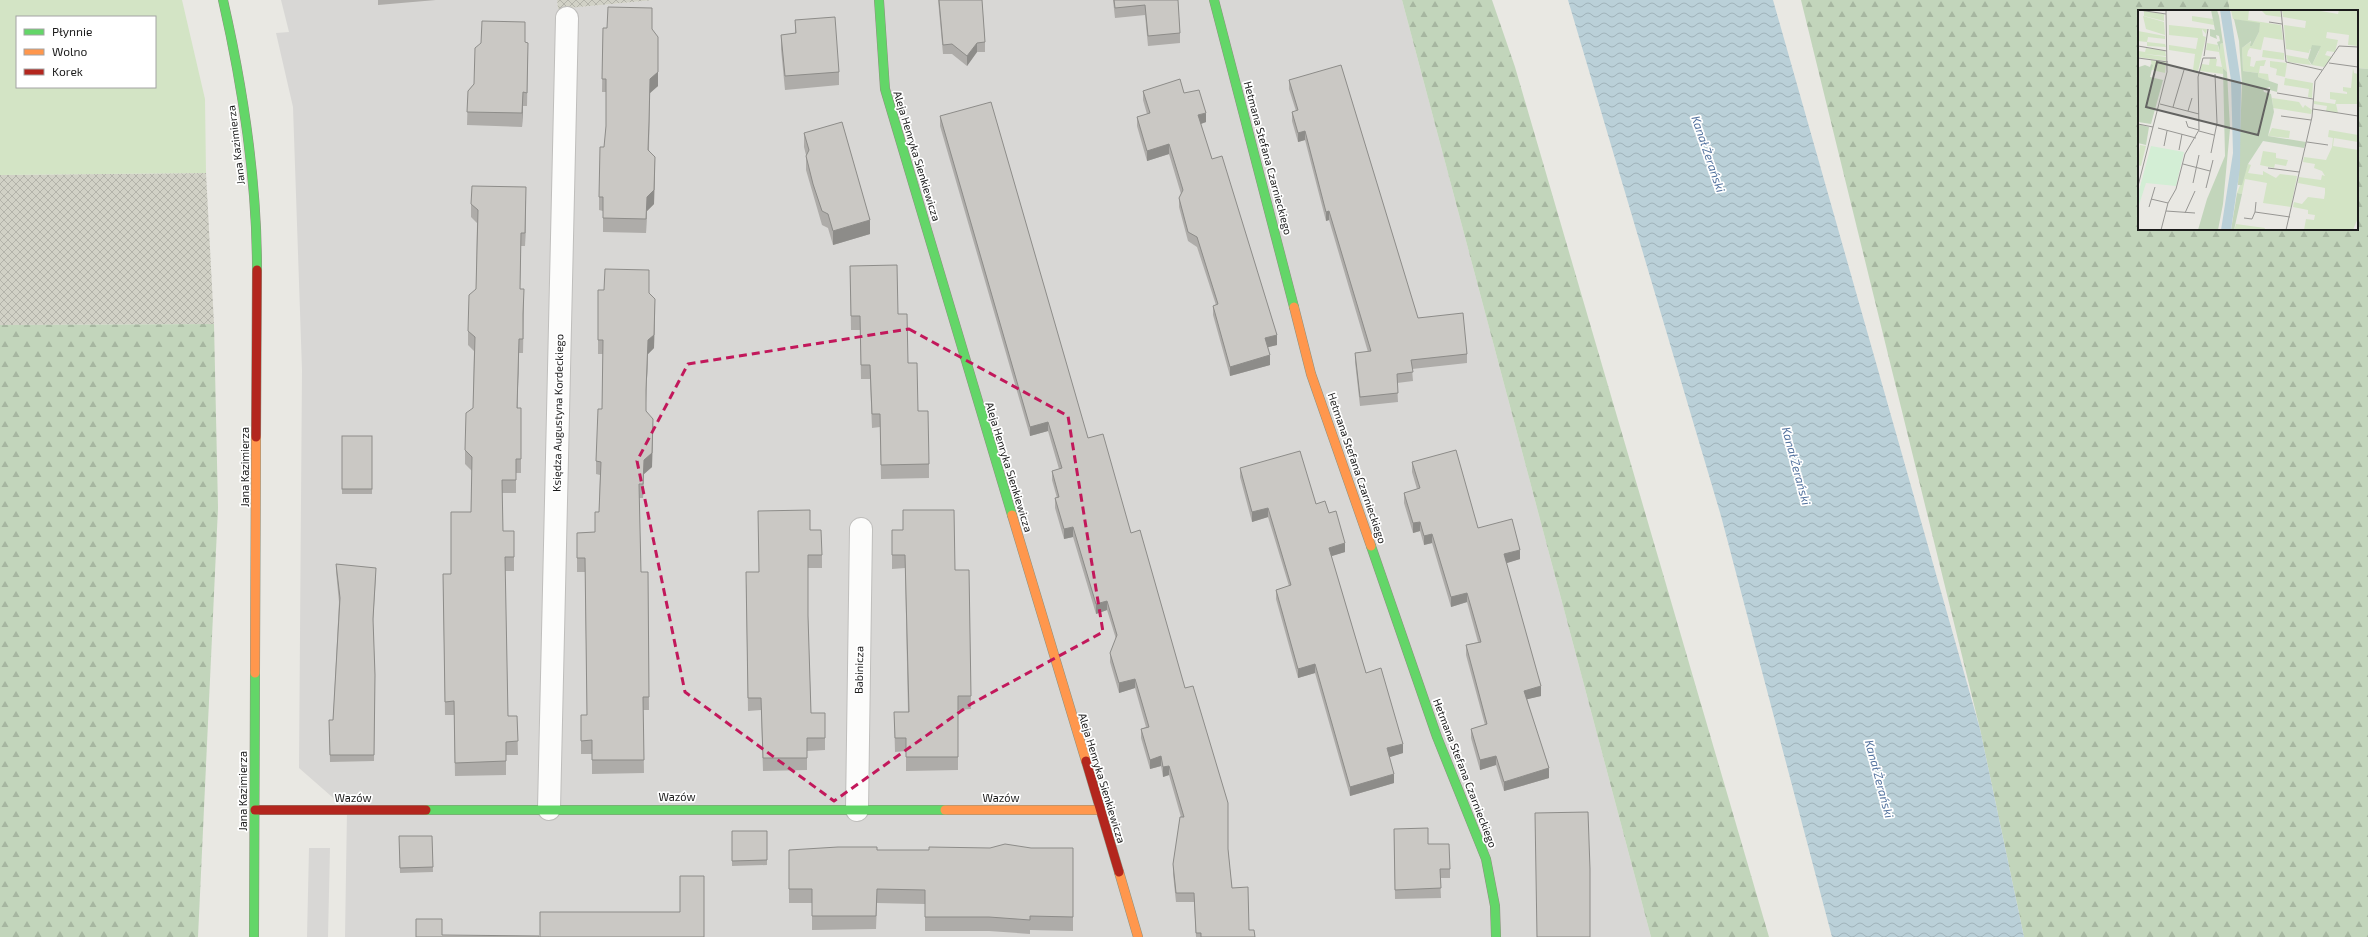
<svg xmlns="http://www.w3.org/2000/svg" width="2368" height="937" viewBox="0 0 2368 937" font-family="'Exo 2',sans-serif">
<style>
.residential{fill:#d8d7d5}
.construction{fill:url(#construction-cross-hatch)}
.grass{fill:#d3e4c5;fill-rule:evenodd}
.forest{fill:url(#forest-firs)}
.water{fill:url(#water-waves)}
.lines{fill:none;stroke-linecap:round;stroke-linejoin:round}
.street-casing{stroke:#bfbebc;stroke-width:24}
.fast-casing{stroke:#8d907e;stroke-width:10}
.slow-casing{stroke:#8d907e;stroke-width:10}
.jam-casing{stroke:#8d907e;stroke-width:10}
.street{stroke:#fcfcfb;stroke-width:22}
.fast{stroke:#63d668;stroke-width:9}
.slow{stroke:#ff974d;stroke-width:9}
.jam{stroke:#b3261e;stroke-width:9}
.wall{fill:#aeaca9}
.shaded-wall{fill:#8d8c89}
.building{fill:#cac8c4;stroke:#8d8c89}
.marked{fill:none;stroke:#c2185b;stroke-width:3;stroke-dasharray:8 5;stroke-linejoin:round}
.labels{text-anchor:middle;stroke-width:3.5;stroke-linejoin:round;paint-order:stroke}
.street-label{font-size:11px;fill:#1b1b1b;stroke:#fff}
.water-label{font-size:12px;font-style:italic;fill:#53729e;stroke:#fff}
.inset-road{fill:none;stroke:#979693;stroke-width:1}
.view{fill:#636361;fill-opacity:0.15;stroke:#636361;stroke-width:2}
.inset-edge{fill:none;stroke:#1b1b1b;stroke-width:2}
</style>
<defs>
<pattern id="construction-cross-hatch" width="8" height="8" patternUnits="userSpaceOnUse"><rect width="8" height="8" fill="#d1d1c6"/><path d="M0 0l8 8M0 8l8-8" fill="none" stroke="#b3b3aa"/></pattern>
<pattern id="forest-firs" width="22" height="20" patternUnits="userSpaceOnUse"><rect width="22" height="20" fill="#c2d5bb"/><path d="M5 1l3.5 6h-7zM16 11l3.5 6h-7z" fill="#a6b6a0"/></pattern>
<pattern id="water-waves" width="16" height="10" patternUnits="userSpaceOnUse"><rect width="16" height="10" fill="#bad0d8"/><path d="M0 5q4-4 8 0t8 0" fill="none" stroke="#9fb2b9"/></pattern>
</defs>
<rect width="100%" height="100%" fill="#e9e8e3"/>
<!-- residential -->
<g class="residential">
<path d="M281,0H557L558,9L654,0H1402L1651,937H345L347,810L299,768L302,370L293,107L276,33L289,32Z"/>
<path d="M309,848H330L328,937H307Z"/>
</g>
<!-- construction -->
<g class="construction">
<path d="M557,0H654L558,9Z"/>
<path d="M206,173L214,324L0,325V175Z"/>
</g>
<!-- grass -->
<g class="grass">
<path d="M0,0H182L205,99L206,173L0,175ZM17,17H155V87H17Z"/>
<path d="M2228,0H2368V69L2357,68V11H2230Z"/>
</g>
<!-- forest -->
<g class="forest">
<path d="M1402,0H1492L1515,67L1769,937H1651Z"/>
<path d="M1801,0H2228L2230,11H2139V229H2357V68L2368,69V937H2024L1980,729Z"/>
<path d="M214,324L218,508L198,937H0V325Z"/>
</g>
<!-- water -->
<path class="water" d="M1568,0H1773L1980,729L2024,937H1832L1721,516Z"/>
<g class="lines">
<!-- street casing -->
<g class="street-casing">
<g id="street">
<path d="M549,809L567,18"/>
<path d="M857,810L861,529"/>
</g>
</g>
<!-- fast casing -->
<g class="fast-casing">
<g id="fast">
<path d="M223,0C243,88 257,180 257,270"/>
<path d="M879,0L885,89L1012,515"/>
<path d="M1214,0L1294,307"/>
<path d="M1371,546L1437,737L1486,859L1495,906L1496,937"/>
<path d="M426,810H945"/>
<path d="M254,937L255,673"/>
</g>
</g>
<!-- slow casing -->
<g class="slow-casing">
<g id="slow">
<path d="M1294,307L1311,374L1371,546"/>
<path d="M1012,515L1086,761"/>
<path d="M255,673L256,437"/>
<path d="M945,810H1099"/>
<path d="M1119,872L1138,937"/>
</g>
</g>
<!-- jam casing -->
<g class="jam-casing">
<g id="jam">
<path d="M256,437L257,270"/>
<path d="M1086,761L1119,872"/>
<path d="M255,810H426"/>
</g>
</g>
<!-- street -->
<use href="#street" class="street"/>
<!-- fast -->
<use href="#fast" class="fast"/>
<!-- slow -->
<use href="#slow" class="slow"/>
<!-- jam -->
<use href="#jam" class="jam"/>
</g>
<!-- wall -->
<g class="wall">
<path d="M378,0H436L378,5Z"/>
<path d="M938,0H982L985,42V52H977L967,66L952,54H943Z"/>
<path d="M1113,0H1178L1180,33V43L1148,46L1145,15L1115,18Z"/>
<path d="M795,20L839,72V85L785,90L781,49V35L795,34Z"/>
<path d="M603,28L652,29L658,86L650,93L649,150L655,171L654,204L647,211L646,233L603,232V211L599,210V197L606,128V92H602Z"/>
<path d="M525,42L528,56L527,106H523L522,127L467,125L468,91L474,84Z"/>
<path d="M1289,80L1418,318L1467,354V363L1412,369L1413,381L1397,383L1398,402L1360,406L1355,362V353L1368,352L1329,220L1326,221L1305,140L1298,142L1292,121V112L1296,111L1289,89Z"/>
<path d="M1143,91L1184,93L1206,122L1200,124L1212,159L1277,345L1268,347L1270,365L1230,376L1213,315V306L1216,305L1197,247L1188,241L1179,207V198L1181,194L1169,154L1147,161L1137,126V117L1147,114L1143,100Z"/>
<path d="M940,116L1088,438L1131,533L1228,849L1232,888L1249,930L1255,937H1196L1194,902H1176L1173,874V864L1181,817L1169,775L1163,777L1161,766L1150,769L1141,738V729L1146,727L1135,688L1119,693L1110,662V653L1116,639L1107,610L1096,614L1073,537L1064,539L1055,508V498H1057L1052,480V471L1059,469L1048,431L1030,436L940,126Z"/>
<path d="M804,133L870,234L833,245L828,228L822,225L806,170V155L804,147Z"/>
<path d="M526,201L525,246H521L520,289L524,303L523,353H519L517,408H521V473H516V493H502L503,531H514V571H505L508,716H517L518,755H506V775L455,776L454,715H445L443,574H451L471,512L472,471L465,464V450L473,408L474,351L468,345V331L476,289L477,223L471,217V204Z"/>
<path d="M850,266L898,314L918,411L929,464V478L881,479L880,427L872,428L870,379H861L860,330H851Z"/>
<path d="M598,290L649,293L655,313L654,348L648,354L646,403V411L653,432L652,467L644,474L643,498H639L641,572H648L649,710H643L644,773L592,774V754H581V715H587L585,572H577V533L595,532L599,512L600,475L596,474V461L602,409L603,354H598Z"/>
<rect x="342" y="436" width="30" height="58"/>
<path d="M1412,462L1478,528L1520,559L1506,563L1541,696L1527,699L1549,778L1504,791L1496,765L1480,770L1471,738V729L1485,725L1466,655V645L1478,642L1467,602L1451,607L1432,543L1424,545L1420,531L1413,533L1404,503V493L1417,489L1412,472Z"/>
<path d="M1240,468L1316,504L1329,513L1345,552L1331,556L1366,673L1403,753L1389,757L1394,783L1350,796L1315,673L1298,678L1276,599V590L1289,586L1268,517L1252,522L1240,477Z"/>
<path d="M903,510L955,570H969L971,709L958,710V770L906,771V751L895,752L894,712H908L905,568L892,569V530H903Z"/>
<path d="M810,530L822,555V568H808V616L811,713H825V750L807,751V770L763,771L761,710L748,711L746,585L759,572Z"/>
<path d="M336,564L376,575L373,623L375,675L374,761L330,762L329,720H333L339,602L336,571Z"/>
<path d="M1394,829L1428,844L1450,869V878H1440L1441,898L1395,899Z"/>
<path d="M732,831H767V865L732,866Z"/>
<path d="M399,836H432L433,872L400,873Z"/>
<path d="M1031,848H1073V931L1030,930V934L989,931H925V904L877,903L876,929L812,930V903H789V850H929Z"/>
</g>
<!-- shaded-wall -->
<g class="shaded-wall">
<path d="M658,37V86L650,93L649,136L650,79Z"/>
<path d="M977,43V52L967,66V56Z"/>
<path d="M523,92V106L522,127V113Z"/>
<path d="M1206,113V122L1198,125V115Z"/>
<path d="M1305,131V140L1298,142V133Z"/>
<path d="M1169,144V154L1147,161V151Z"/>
<path d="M655,157L654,204L647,211L646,233L647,197Z"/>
<path d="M526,187V201L525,246V233Z"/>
<path d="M1329,211V220L1326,221V212Z"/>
<path d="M870,220V234L833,245V231Z"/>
<path d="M655,299L654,348L648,354L646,403L648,340Z"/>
<path d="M1277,335V345L1265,348V338Z"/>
<path d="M519,339V353L517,422V408Z"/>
<path d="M1270,355V365L1230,376V367Z"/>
<path d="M653,419L652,467L644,474L643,498L644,460Z"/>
<path d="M1048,422V431L1030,436V427Z"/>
<path d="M1268,508V517L1252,522V512Z"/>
<path d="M1420,522V531L1413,533V523Z"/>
<path d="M1073,527V537L1064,539V529Z"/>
<path d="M1432,534V543L1424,545V536Z"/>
<path d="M1345,543V552L1329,557V548Z"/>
<path d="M1520,550V559L1504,564V554Z"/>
<path d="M1467,593V602L1451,607V597Z"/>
<path d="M1107,601V610L1096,614V604Z"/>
<path d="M1315,664V673L1298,678V669Z"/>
<path d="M1135,679V688L1119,693V683Z"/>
<path d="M1541,686V696L1524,700V691Z"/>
<path d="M1403,744V753L1387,758V748Z"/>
<path d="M1161,756V766L1150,769V760Z"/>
<path d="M1496,756V765L1480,770V760Z"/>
<path d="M1169,766V775L1163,777V767Z"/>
<path d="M1549,768V778L1504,791V782Z"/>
<path d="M1394,774V783L1350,796V787Z"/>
</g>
<!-- building -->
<g class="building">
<path d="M939,0H982L985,42L977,43L967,56L952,44L943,45Z"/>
<path d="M1114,0H1178L1180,33L1148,36L1145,5L1115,8Z"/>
<path d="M608,7L652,8V29L658,37V72L650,79L649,122L648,150L655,157L654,190L647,197L646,219L603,218V197H599L600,147H604L606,126V79H602L603,28H607Z"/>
<path d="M835,17L839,72L785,76L781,35L796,33L795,20Z"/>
<path d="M482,21L525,22V42L528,43L527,93L523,92L522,113L467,112L468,91L474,84L475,48L481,43Z"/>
<path d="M1341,65L1418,318L1463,313L1467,354L1411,360L1413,372L1397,374L1398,393L1360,397L1355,353L1371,351L1329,211L1326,212L1305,131L1298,133L1292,112L1298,110L1289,80Z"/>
<path d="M1180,79L1184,93L1199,90L1206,113L1198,115L1212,159L1222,156L1277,335L1265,338L1270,355L1230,367L1213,306L1218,304L1197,237L1188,232L1179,198L1183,190L1169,144L1147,151L1137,117L1150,113L1143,91Z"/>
<path d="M991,102L1088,438L1103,434L1131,533L1140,530L1185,688L1193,686L1228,803V849L1232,888L1248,887L1249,930H1254L1255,937H1201V933H1196L1194,893H1176L1173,864L1180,817H1184L1169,766L1163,767L1161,756L1150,760L1141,729L1149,727L1135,679L1119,683L1110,653L1117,635L1107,601L1096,604L1073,527L1064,529L1055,498L1059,497L1052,471L1062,468L1048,422L1030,427L940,116Z"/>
<path d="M842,122L870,220L833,231L828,214L822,211L813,184L806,156L809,150L804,133Z"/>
<path d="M472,186L526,187L525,233H521L520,289H524L523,314V339H519L517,408H521V459H516V480H502L503,531H514V557H505L508,716H517L518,741L506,742V761L455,763L454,701L445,702L443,574H451V512H471L472,457L465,450L466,413L473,408L475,337L468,331L469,295L476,289L478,210L471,204Z"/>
<path d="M897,265L898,314H907L908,363H917L918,411H928L929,464L881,465L880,414H872L870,365H861L860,316H851L850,266Z"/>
<path d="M605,269L649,270V293L655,299L654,335L648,340L646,390V411L653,419L652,453L644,460L643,484H639L641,572H648L649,697H643L644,760H592V740L581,741V715H587L585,558H577V533L595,532V512H599L601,462L596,461L598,409H602L603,340H598V290H604Z"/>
<rect x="342" y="436" width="30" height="53"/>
<path d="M1456,450L1478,528L1512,519L1520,550L1504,554L1541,686L1524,691L1549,768L1504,782L1496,756L1480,760L1471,729L1487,724L1466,645L1481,642L1467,593L1451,597L1432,534L1424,536L1420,522L1413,523L1404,493L1420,488L1412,462Z"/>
<path d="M1300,451L1316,504L1325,501L1329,513L1336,511L1345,543L1329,548L1366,673L1381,668L1403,744L1387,748L1394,774L1350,787L1315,664L1298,669L1276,590L1291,585L1268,508L1252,512L1240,468Z"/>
<path d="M810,510V530H821L822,555H808V616L811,713H825V738H807V758H763L761,698H748L746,572H759L758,511Z"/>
<path d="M903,510H954L955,570H969L971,696H958V757H906V738H895L894,712H909L905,555H892V530H903Z"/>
<path d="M336,564L376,568L373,619L375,675L374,755H330L329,720H333L340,598Z"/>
<path d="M1588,812L1590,869V937H1537L1535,813Z"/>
<path d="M1428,828V844H1449L1450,869H1440L1441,888L1395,890L1394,829Z"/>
<path d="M732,831H767V860L732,861Z"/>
<path d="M399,836H432L433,867L400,868Z"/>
<path d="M1005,844L1031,848H1073V917L1030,916V920L989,917H925V890L877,889L876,916H812V889H789V850L838,847H877V850H929V847L990,848Z"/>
<path d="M680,876H704V937H540V912H680Z"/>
<path d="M416,919H442V935L539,936V937H416Z"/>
</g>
<!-- marked area -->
<path class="marked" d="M909,329L1068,416L1103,632L971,704L834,801L685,692L637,461L688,364Z"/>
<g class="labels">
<!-- street labels -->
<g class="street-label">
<text transform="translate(236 145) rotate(-97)" y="4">Jana Kazimierza</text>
<text transform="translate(917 156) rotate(73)" y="4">Aleja Henryka Sienkiewicza</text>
<text transform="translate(1268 158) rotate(75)" y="4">Hetmana Stefana Czarnieckiego</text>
<text transform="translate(558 413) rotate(-89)" y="4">Księdza Augustyna Kordeckiego</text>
<text transform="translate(245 467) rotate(-90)" y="4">Jana Kazimierza</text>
<text transform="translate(1009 467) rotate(73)" y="4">Aleja Henryka Sienkiewicza</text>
<text transform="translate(1357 468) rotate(71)" y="4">Hetmana Stefana Czarnieckiego</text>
<text transform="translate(859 670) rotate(-89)" y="4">Babinicza</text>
<text transform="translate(1465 773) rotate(69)" y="4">Hetmana Stefana Czarnieckiego</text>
<text transform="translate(1102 778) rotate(73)" y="4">Aleja Henryka Sienkiewicza</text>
<text transform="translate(243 791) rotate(-90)" y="4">Jana Kazimierza</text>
<text x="677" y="801">Wazów</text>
<text x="353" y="802">Wazów</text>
<text x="1001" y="802">Wazów</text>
</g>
<!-- water labels -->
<g class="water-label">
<text transform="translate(1708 154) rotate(71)" y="4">Kanał Żerański</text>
<text transform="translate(1796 466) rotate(75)" y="4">Kanał Żerański</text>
<text transform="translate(1879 779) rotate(75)" y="4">Kanał Żerański</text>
</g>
</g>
<!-- overview -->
<g transform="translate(2138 10)">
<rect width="220" height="220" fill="#e9e8e3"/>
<path d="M93,0H111L110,10L143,15L145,30L126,27L123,40L112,38L110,41L109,46L113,47L112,56L116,57L118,51L128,50L126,56H122L121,63L130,64L131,71L120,67V63L105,61L104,38L112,32L114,36L121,22L117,13L95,9ZM114,0H142L143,7L128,5L123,0ZM144,0H177L200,4L201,0H220V36L210,35L211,25L189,22L188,28L200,30L197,42L189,41L187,45L194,47L186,57L174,55L181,41L172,39L171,43L148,39L146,15L167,18L168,11L145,7ZM6,1L26,4V11L6,6ZM5,6L26,12L27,25L8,19ZM54,6L75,9L76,15L54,11ZM31,15L69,19L68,24L64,19L65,26L68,27L60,61L55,60L57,44L31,40V35L58,39L60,28L31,25ZM0,21L27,26V29L10,27L9,32L27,34L28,37L9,36V32L0,31ZM69,33L80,35L81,41L82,34L85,33L89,62L85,58V64L62,61L64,54L71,55L72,48L79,49L78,56L84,57L81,42L68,40ZM8,38L27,41L28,46L6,44L28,47V51L0,47V41L7,42ZM125,40L146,43V50L124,47ZM148,45L170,49L173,55L150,52ZM13,50L28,52L27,63L14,60ZM132,51L149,53L147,67L138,65L139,59L132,57ZM215,58L216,63L220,64V94H198L200,103L188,101L189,96L176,94V91L197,94L198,90L192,89V82L209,84V82L205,81V77L213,78ZM147,68L175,73L174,88L170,87L171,79L146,75ZM134,88L161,92L165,98L167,95L174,100L173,104L135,98ZM134,118L152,121L151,128L130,126ZM191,120L220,125V132L196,128L195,136L220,140V208L215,220H166L168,209L176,210L177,205L170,204V200L155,197L156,192L164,194L170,187L186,189L187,183V178L160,173L161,167L183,170L184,165L187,166L184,161L176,158L177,154L165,152L166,147L188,150L194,137L195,128L190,127ZM2,135L8,136L3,156L0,155ZM125,141L138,143V148L150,150L148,156L137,154L136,158L122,155ZM110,154L113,155L110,163L125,165V161L138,168L142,164L159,166L153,197L125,193L129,173L107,169L104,184L99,183ZM98,214L127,218L126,220H96Z" fill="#d3e4c5"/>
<path d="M73,0H79L81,6L85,33L82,34V41L79,32L82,31L81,26L78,25L79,29L72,26V19L77,20ZM96,9L122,13L121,22L114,36H112L113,31L104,38L105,61L120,63V67L140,74L139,82L132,80V77L125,79L126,82L133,84L136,102L130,126L168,132L166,138L125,131L110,154L104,175H100L104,74L101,31ZM174,35L183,36L174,55L170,49ZM13,54L15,55L12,67L25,70L13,114L0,112V62L1,57L7,55L12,57ZM85,58L89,62L92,119L85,194L80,220H60L69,189L87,146ZM0,114L11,117L8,135L0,133ZM99,183L104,184L96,220H93Z" fill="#c2d5bb"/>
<path d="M13,136L46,142L38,176L8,173L1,195L0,184Z" fill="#d3eed5"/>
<path d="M82,0H92L103,73L102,158L93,220H83L95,143L93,70Z" fill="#bad0d8"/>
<path class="inset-road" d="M1,0L28,4M143,0L148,52L184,60M131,12L144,14M0,36L29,41M66,46L70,19M0,48L30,52M191,53L220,57M139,83L175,89M22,94L61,104M35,97L46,60M175,99L220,106M50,101L54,88M143,106L173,110M48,111L50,117L61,120M0,114L15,117M20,118L58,128M61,121L76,125M169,132L190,135M26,136L29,121M41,140L44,124M73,143L79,113L77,64M45,154L72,161M130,158L161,162M55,173L61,145M0,176L29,62L28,0M68,178L75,150M13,189L30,193M118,192L117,202L152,207M11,197L17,177M28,201L57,203M47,203L57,181M106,208L114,209L117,202M23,220L30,193L38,179L47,144L61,120L60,67L65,48H78M148,220L174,107L177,71L201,36L220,37"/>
<path class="view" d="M19,52L131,80L120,125L8,97Z"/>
<rect width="220" height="220" class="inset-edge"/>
</g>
<!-- legend -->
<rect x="16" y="16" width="140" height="72" fill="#ffffff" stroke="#a4a4a4"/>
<rect x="24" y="29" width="20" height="6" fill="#63d668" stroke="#a4a4a4"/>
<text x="52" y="36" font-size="12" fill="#1b1b1b">Płynnie</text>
<rect x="24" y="49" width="20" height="6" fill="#ff974d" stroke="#a4a4a4"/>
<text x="52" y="56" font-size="12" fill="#1b1b1b">Wolno</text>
<rect x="24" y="69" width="20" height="6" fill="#b3261e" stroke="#a4a4a4"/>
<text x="52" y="76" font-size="12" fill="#1b1b1b">Korek</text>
</svg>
